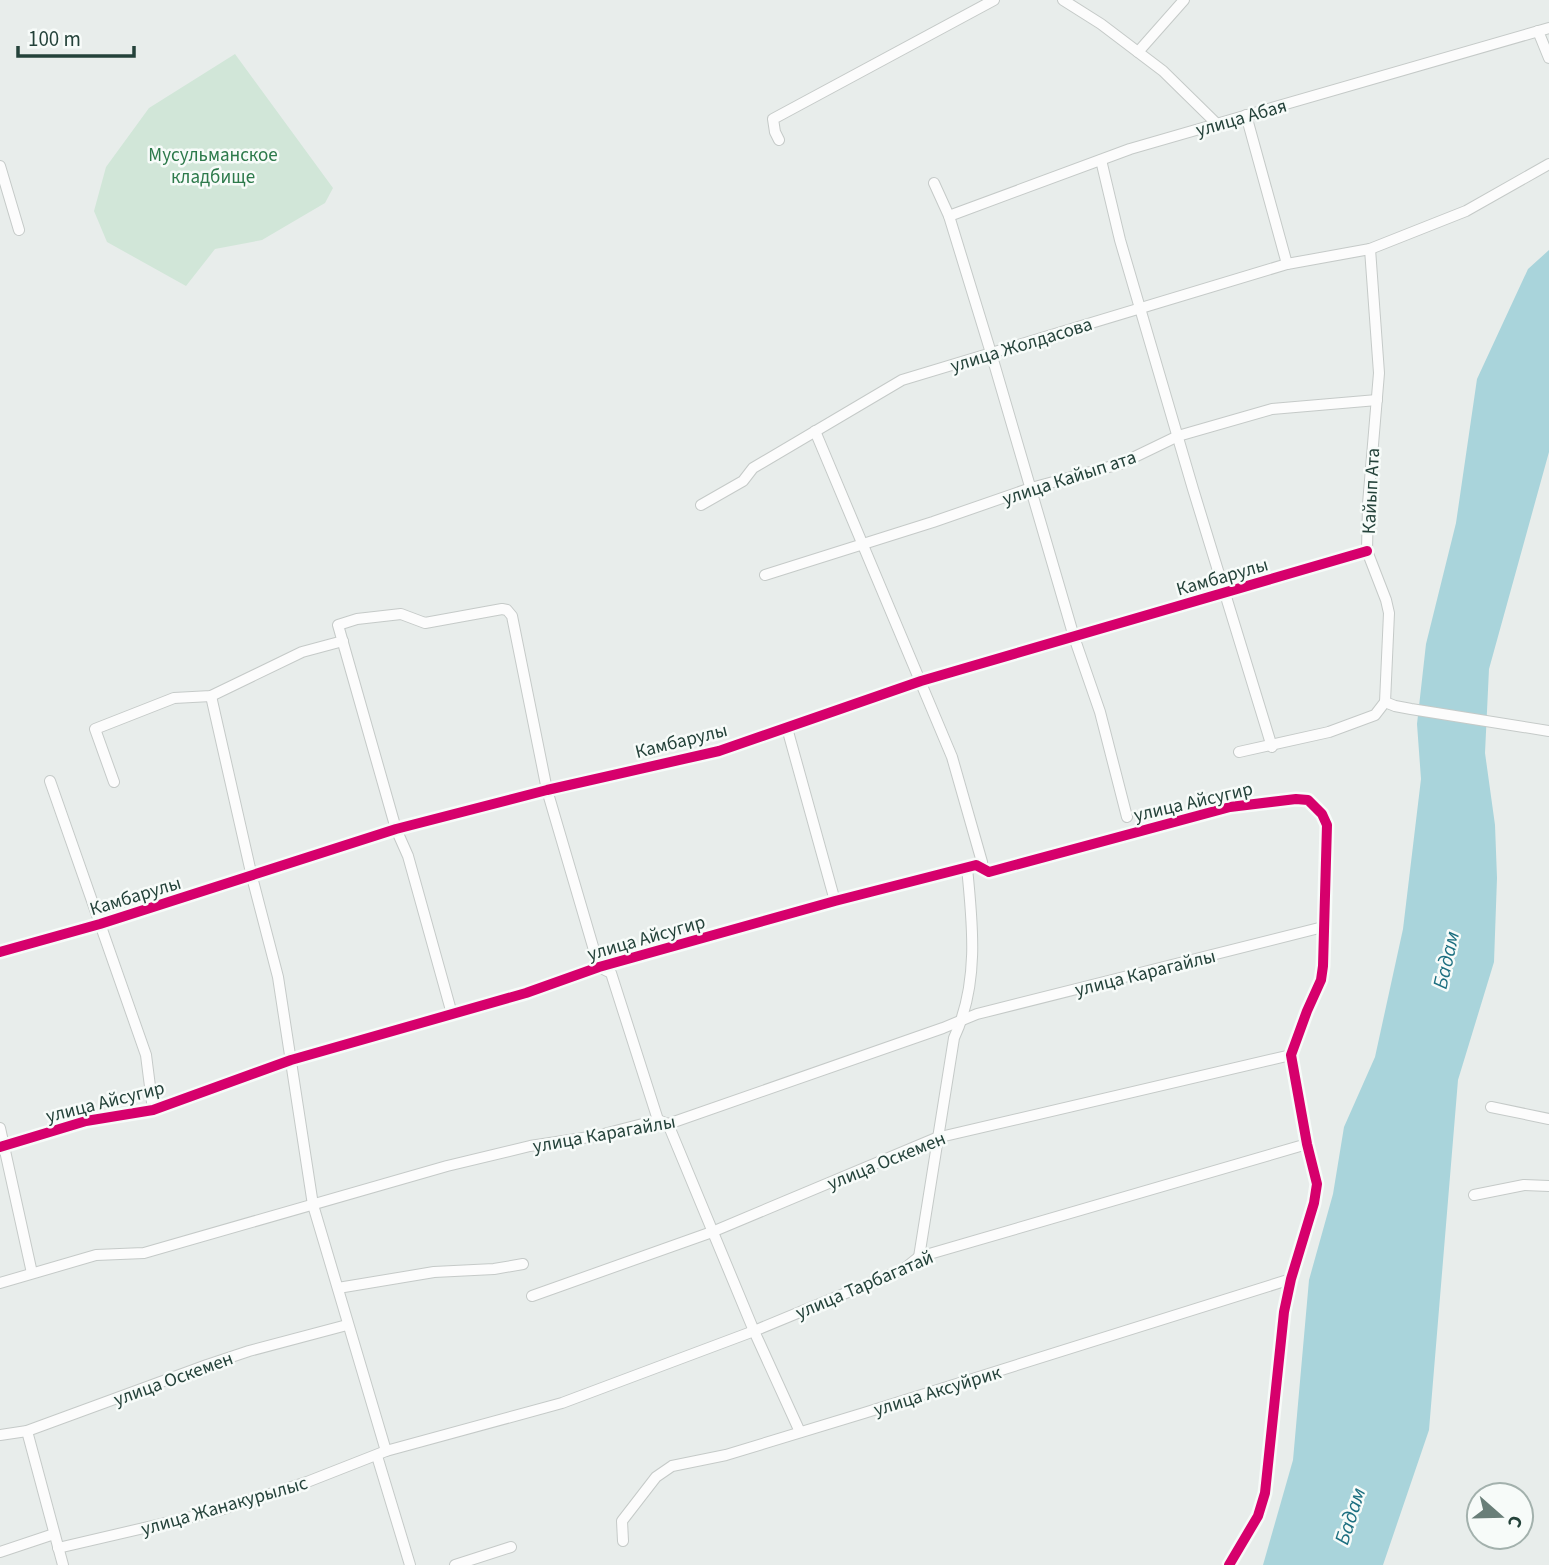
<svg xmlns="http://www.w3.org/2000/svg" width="1549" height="1565" viewBox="0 0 1549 1565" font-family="'Source Sans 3',sans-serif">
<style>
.green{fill:#d1e6d8}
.water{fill:#a9d4db}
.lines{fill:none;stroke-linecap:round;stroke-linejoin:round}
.minor-casing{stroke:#c5cac8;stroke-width:12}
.minor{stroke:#fcfcfc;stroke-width:10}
.cycleway-casing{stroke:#f7fbf9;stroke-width:15}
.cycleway{stroke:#d6006c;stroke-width:10}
.labels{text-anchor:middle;stroke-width:5;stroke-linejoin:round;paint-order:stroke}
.street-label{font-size:19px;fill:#24423a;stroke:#f7fbf9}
.park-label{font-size:19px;fill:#2d7a4b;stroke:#f7fbf9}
.water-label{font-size:21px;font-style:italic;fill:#1c6f80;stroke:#f7fbf9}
</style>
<rect width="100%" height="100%" fill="#e8edeb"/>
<!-- green -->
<path class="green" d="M235,54L333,188L325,203L262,240L215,249L186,286L107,242L94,211L106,167L149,108Z"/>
<!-- water -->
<path class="water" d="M1549,250V452L1489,669L1485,753L1495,825L1497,878L1494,962L1458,1080L1429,1430L1383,1565H1263L1293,1460L1309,1280L1333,1194L1344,1127L1375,1057L1403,929L1421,779L1417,724L1426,644L1456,523L1477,379L1528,269Z"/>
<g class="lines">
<!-- minor casing -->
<g class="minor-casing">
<g id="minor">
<path d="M1063,0L1101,24L1163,71L1217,124"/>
<path d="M1538,31L1549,58"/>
<path d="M1138,52L1184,0"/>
<path d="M1246,115L1287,264"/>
<path d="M779,140L775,132L773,119L994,0"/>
<path d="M1101,160L1120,240L1193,489L1272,747"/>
<path d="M0,166L19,230"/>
<path d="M934,183L949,216L991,353L1074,637L1100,712L1127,817"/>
<path d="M949,216L1130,149L1549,28"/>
<path d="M1370,249L1379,373L1368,504L1367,551L1386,600L1389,613L1385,702L1395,706L1411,709L1549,731"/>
<path d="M815,431L952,757L982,862L976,865"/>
<path d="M701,505L743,481L753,468L902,380L1287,264L1370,249L1466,211L1549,164"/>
<path d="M765,575L933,522L1031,488L1120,464L1178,436L1272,409L1377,400"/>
<path d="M211,696L252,877L278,977L313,1205L386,1451"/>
<path d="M787,728L835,901"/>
<path d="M1239,752L1329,732L1375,715L1385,702"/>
<path d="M50,781L146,1055L153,1110"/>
<path d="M114,782L95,729L174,698L211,696L302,652L343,641"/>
<path d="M0,952L100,924L396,829L547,790L719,751L921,681L1367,551"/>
<path d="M452,1014L408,856L396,829L338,625L357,619L401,614L425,623L502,609L507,610L512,616L547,790L599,967L611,973L658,1120"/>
<path d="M1491,1107L1549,1119"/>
<path d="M668,1124L754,1331L800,1432"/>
<path d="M0,1128L32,1273"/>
<path d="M0,1147L86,1121L153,1110L291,1060L526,993L599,967L835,901L976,865L989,872L1230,807L1296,799L1308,800L1322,814L1327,825L1323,966L1321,980L1307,1011L1291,1055L1307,1144L1317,1184L1314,1203L1291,1279L1284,1312L1265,1493L1258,1516L1229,1565"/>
<path d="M1474,1195L1524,1185L1549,1186"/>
<path d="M919,1257L954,1038C979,984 973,926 967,868"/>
<path d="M0,1283L96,1255L144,1253L447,1166L530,1146L596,1136L658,1120L668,1124L943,1028L977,1014L1323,927"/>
<path d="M338,1288L434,1272L494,1269L523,1264"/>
<path d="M532,1296L712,1232L936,1138L1291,1055"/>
<path d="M27,1431L63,1565"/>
<path d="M0,1435L27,1431L207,1365L249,1351L347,1325"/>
<path d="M377,1456L410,1565"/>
<path d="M623,1541L622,1521L656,1477L672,1466L726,1455L864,1413L1291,1279"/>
<path d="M58,1548L217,1511L307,1482L386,1451L562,1403L754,1331L904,1269L919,1257L1307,1144"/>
<path d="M0,1552L54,1534"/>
<path d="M455,1565L511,1547"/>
</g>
</g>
<!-- minor -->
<use href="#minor" class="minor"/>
<!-- cycleway casing -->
<g class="cycleway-casing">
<g id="cycleway">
<path d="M0,952L100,924L396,829L547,790L719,751L921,681L1367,551"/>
<path d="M0,1147L86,1121L153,1110L291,1060L526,993L599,967L835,901L976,865L989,872L1230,807L1296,799L1308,800L1322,814L1327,825L1323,966L1321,980L1307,1011L1291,1055L1307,1144L1317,1184L1314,1203L1291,1279L1284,1312L1265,1493L1258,1516L1229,1565"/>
</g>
</g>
<!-- cycleway -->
<use href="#cycleway" class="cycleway"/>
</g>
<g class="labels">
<!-- street labels -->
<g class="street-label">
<text transform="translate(1241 117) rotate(-16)" y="7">улица Абая</text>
<text transform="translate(1021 344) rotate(-17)" y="7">улица Жолдасова</text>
<text transform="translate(1069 477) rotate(-18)" y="7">улица Кайып ата</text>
<text transform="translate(1370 491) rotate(-87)" y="7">Кайып Ата</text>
<text transform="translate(1222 576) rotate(-16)" y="7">Камбарулы</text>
<text transform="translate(681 740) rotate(-14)" y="7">Камбарулы</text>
<text transform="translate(1193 801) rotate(-13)" y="7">улица Айсугир</text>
<text transform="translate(135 895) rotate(-17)" y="7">Камбарулы</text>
<text transform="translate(646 937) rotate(-16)" y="7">улица Айсугир</text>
<text transform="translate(1145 972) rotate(-14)" y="7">улица Карагайлы</text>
<text transform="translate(105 1101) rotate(-14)" y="7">улица Айсугир</text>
<text transform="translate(604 1133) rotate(-10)" y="7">улица Карагайлы</text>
<text transform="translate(886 1160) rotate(-22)" y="7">улица Оскемен</text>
<text transform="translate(864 1284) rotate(-23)" y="7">улица Тарбагатай</text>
<text transform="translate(173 1378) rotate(-20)" y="7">улица Оскемен</text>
<text transform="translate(937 1390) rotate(-17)" y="7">улица Аксуйрик</text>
<text transform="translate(224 1505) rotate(-16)" y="7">улица Жанакурылыс</text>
</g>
<!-- park labels -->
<g class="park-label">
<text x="213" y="161">Мусульманское<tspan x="213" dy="22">кладбище</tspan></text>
</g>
<!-- water labels -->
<g class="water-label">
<text transform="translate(1446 960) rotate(-77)" y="7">Бадам</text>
<text transform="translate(1350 1516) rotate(-72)" y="7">Бадам</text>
</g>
</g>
<!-- north arrow -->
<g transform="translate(1500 1516) rotate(110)"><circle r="33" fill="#f7fbf9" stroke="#a3b1ad" stroke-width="2"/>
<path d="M0-5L12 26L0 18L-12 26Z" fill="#697e78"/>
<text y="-10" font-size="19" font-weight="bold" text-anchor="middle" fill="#24423a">С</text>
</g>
<!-- scale -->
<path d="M18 46v10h116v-10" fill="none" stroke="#24423a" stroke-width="3.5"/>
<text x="28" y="46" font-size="21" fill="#24423a" stroke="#f7fbf9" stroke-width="5" paint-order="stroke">100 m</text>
</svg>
